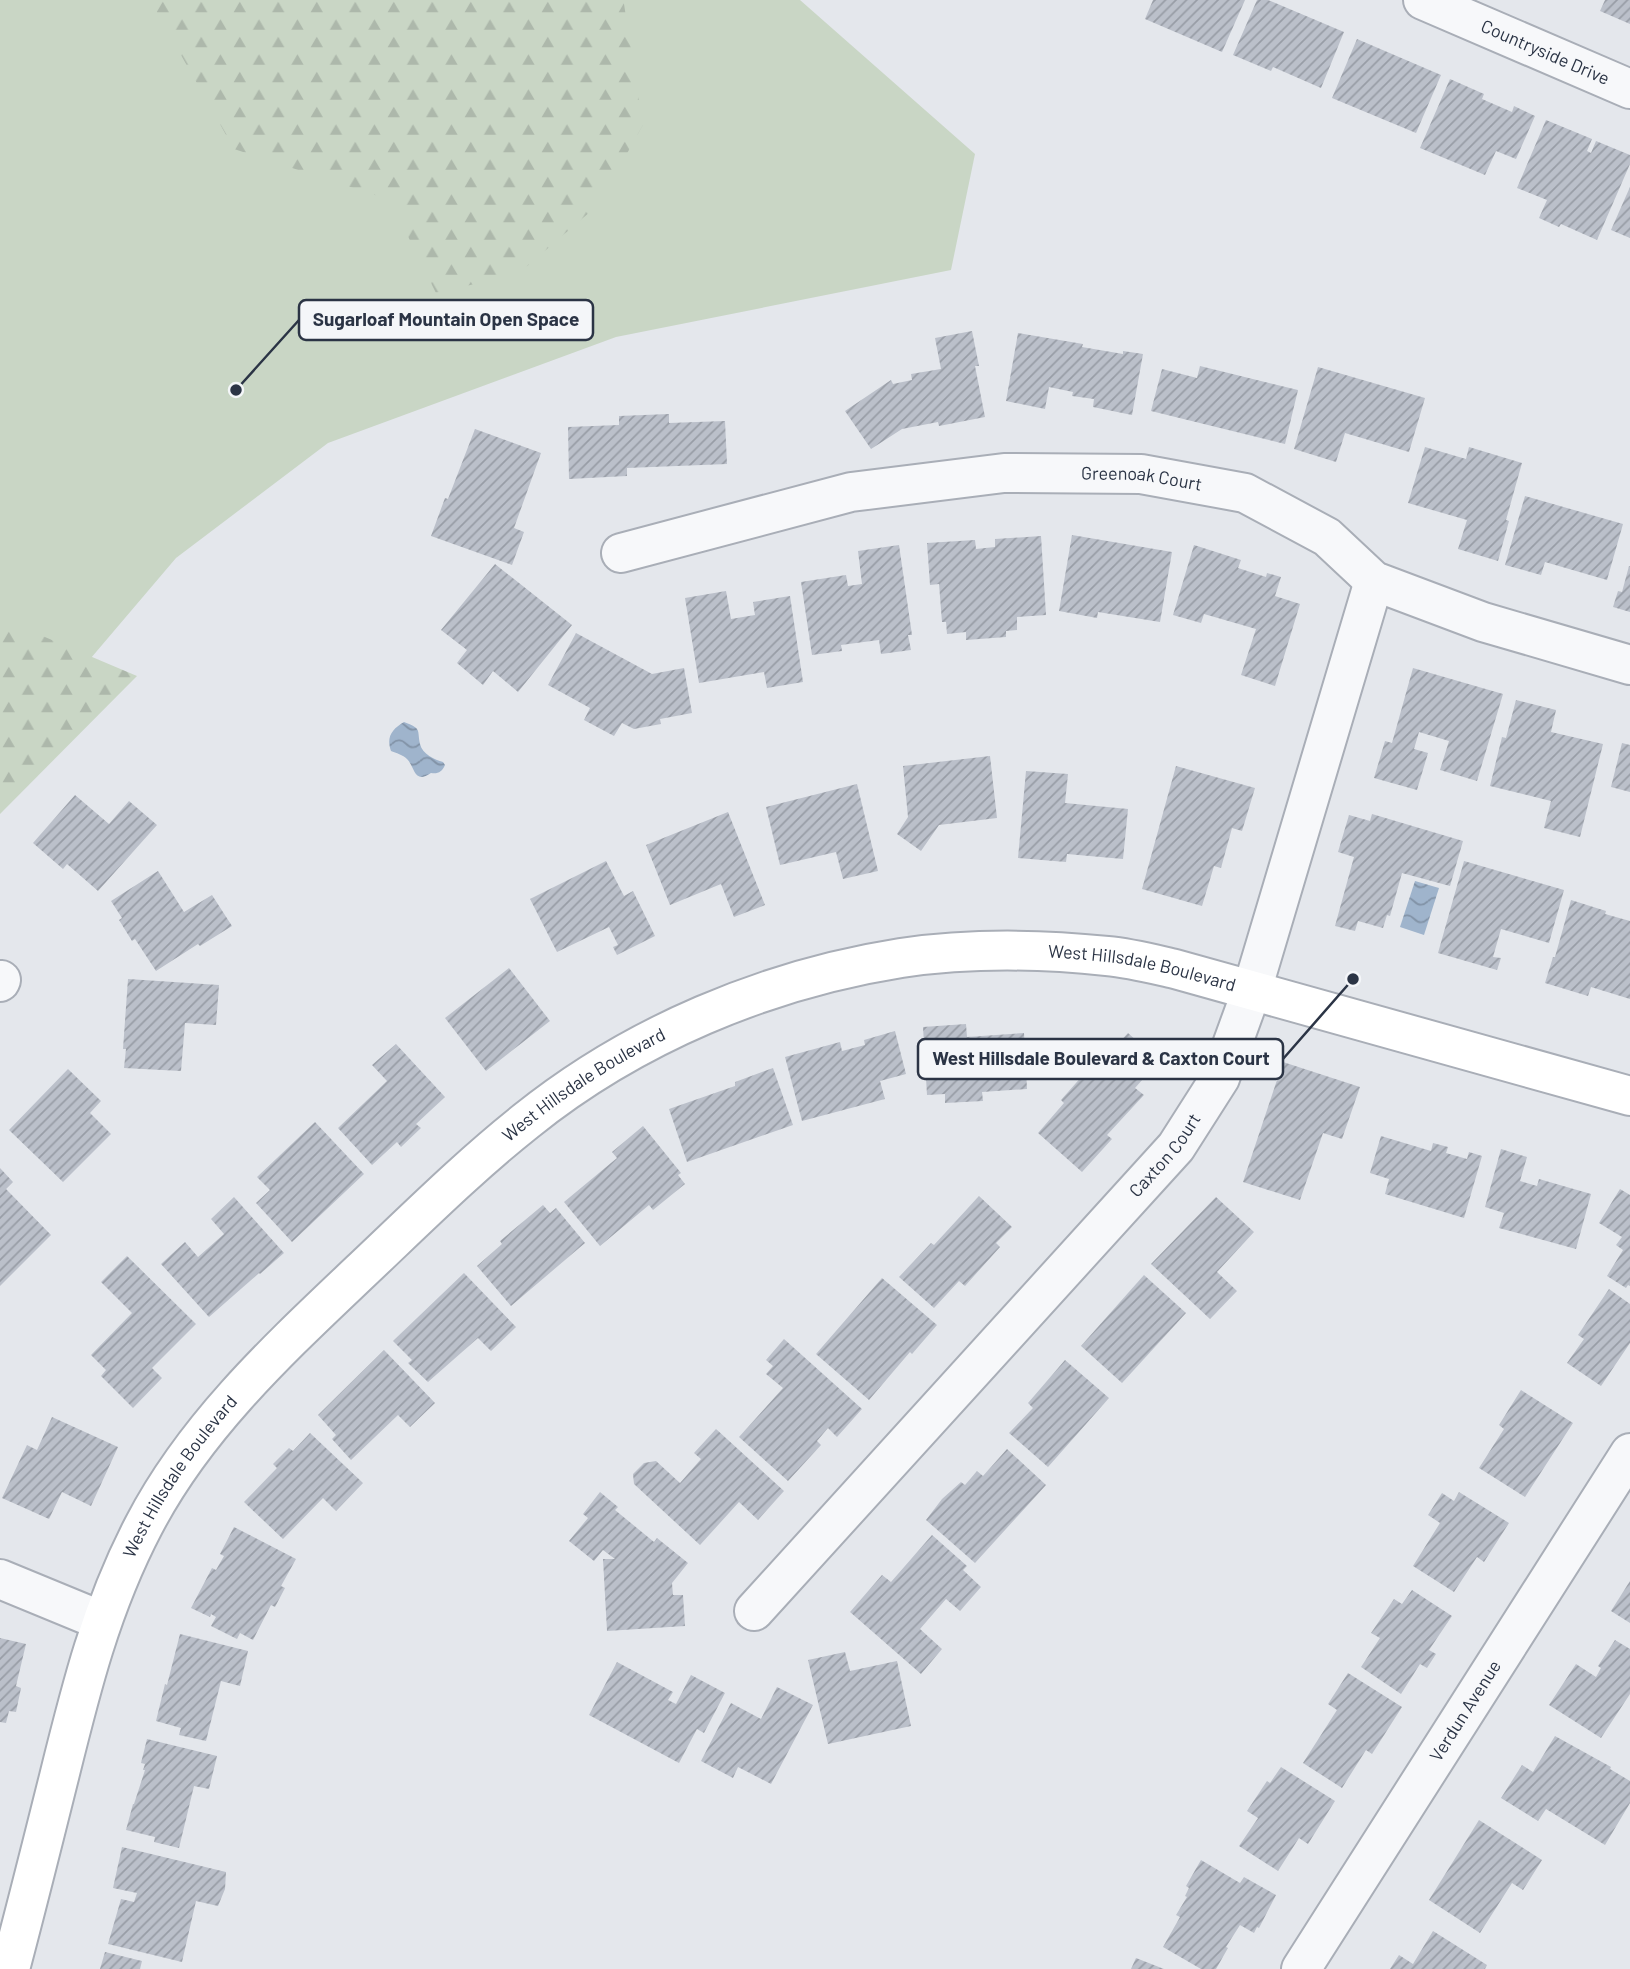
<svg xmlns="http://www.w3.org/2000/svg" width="1630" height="1969" viewBox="0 0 1630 1969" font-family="Barlow,sans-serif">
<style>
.green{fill:#c9d6c5}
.forest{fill:url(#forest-firs)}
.water{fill:url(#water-waves)}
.building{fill:url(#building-hatch)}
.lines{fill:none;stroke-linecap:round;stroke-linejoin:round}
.street-casing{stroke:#a9aeb7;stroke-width:42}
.secondary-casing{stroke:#a9aeb7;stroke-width:42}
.street{stroke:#f7f8fa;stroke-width:38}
.secondary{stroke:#fff;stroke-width:38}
.labels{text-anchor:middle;stroke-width:7;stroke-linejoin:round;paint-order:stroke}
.street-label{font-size:18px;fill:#2b3445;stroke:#f4f6f9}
.leader{fill:none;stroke:#2b3445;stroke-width:2.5}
.callout-dot{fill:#2b3445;stroke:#f4f6f9;stroke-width:2.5}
.callout{fill:#f4f6f9;stroke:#2b3445;stroke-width:2.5}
.callout-label{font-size:19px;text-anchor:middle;font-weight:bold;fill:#2b3445}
</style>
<defs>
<pattern id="forest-firs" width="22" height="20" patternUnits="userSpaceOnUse" patternTransform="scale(1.75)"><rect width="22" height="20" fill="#c9d6c5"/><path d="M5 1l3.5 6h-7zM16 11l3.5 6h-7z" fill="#adb8ab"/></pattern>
<pattern id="water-waves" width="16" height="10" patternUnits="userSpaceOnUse" patternTransform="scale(1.75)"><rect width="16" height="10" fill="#9fb4cc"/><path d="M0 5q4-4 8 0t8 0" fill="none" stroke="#8293a7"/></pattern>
<pattern id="building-hatch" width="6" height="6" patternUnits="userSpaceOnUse" patternTransform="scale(1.75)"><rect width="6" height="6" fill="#bbc0ca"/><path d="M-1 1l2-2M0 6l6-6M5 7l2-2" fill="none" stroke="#989da6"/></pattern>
</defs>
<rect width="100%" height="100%" fill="#e4e7ec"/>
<!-- green -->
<path class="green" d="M0,0H800L975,154L951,270L616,337L328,443L176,558L0,765Z"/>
<!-- forest -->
<g class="forest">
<path d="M150,0H621L624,4L643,125L598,205L518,274L436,293L390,200L234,149Z"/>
<path d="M0,618L137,676L0,814Z"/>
</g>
<!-- water -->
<g class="water">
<path d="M404,722C422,729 417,729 420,744C422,754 435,760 443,762L445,765C442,772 438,774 431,773C414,785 415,767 407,759C403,755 396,753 391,751C386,737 392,729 404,722Z"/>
<path d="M1415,881L1439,888L1424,935L1400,927Z"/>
</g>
<!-- building -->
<g class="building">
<path d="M1153,0H1245L1222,52L1145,19Z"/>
<path d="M1257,0H1268L1344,32L1321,88L1273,67L1271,71L1233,55Z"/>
<path d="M1605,0H1630V24L1600,11Z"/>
<path d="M1357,39L1441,75L1416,133L1332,98Z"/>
<path d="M1450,79L1484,94L1482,99L1512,112L1514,106L1535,116L1516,159L1496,151L1485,175L1420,148Z"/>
<path d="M1546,120L1592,139L1587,151L1591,153L1596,141L1630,155V164L1597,240L1561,224L1559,227L1539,218L1547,200L1517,188Z"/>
<path d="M1630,187V238L1611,230Z"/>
<path d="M972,331L979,366H975L985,417L939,426L938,422L902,429L871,449L845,411L891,380L893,384L912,380L911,374L941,369L935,338Z"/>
<path d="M1018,333L1083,344L1082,347L1123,354V351L1143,354L1132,415L1093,407L1094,399L1072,396L1073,392L1049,387L1045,409L1006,401Z"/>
<path d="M1200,366L1298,390L1285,444L1151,411L1162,369L1197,378Z"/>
<path d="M1318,367L1425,398L1409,452L1345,433L1336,462L1294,449Z"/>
<path d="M669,414V423L725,421L727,464L627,468V476L569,479L568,427L619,425V416Z"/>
<path d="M475,429L541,453L514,528L524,532L512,565L431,536L445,498L448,499Z"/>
<path d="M1425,447L1466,459L1469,447L1522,463L1506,520L1509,521L1498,561L1458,549L1467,520L1408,503Z"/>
<path d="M1525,496L1623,524L1607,580L1545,562L1541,575L1505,565Z"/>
<path d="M1072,535L1172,552L1160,622L1098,612L1097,618L1059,611Z"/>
<path d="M1041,536L1046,615L1017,617V630L1006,631V637L966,640V632L947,634L946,622H942L939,584L930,585L927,543L975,540L976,549L995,547V539Z"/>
<path d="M899,545L912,635H908L911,650L881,654L879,640L841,645L842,651L812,655L801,582L846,575L848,586L862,584L858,551Z"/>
<path d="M1194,545L1241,560L1238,568L1266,577L1267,573L1281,577L1275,596L1300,604L1275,686L1241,675L1256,629L1204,614L1201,623L1173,615Z"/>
<path d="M495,564L572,625L518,692L493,671L483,685L457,663L467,650L441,630Z"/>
<path d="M1629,566H1630V612L1613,607L1618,591L1622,592Z"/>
<path d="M726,591L731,619L755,615L753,602L790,596L803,682L767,688L764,672L699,683L685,598Z"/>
<path d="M576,633L652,674L684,668L692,713L660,719L661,724L634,729L622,723L614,736L584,720L590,708L548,685Z"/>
<path d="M1413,668L1503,694L1477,781L1440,770L1449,741L1419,732L1414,749L1428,753L1417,790L1374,778L1385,741L1392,743Z"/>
<path d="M1516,700L1556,710L1551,732L1603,744L1580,837L1544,828L1551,801L1490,786L1502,737L1506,738Z"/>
<path d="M1622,743L1630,745V792L1611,787Z"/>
<path d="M990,756L997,818L939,825L921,851L897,834L908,817L903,766Z"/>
<path d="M1176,766L1255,788L1242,831L1232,828L1221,868L1214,866L1202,906L1142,889Z"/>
<path d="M1026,771L1068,774L1065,803L1128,809L1123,859L1067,854L1066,862L1018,858Z"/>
<path d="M857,784L878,871L843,879L836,852L780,865L766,807Z"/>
<path d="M75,795L109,824L129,801L157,825L98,891L67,864L63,869L33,843Z"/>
<path d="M728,812L765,905L734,917L721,884L670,905L646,845Z"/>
<path d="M1372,814L1463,841L1450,886L1402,873L1390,916L1387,915L1383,928L1358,921L1355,931L1335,926L1354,857L1338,852L1349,815L1370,821Z"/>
<path d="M606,861L624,896L633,891L655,936L617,955L613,947L618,945L609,927L557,952L530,899Z"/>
<path d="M1464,861L1564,890L1549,943L1501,929L1493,957L1501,958L1497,970L1438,953Z"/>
<path d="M158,871L184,912L212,895L232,926L200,946L198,944L156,971L135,939L132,941L119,920L122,918L111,901Z"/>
<path d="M1571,900L1606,911L1605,914L1630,921V999L1591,987L1588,996L1545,983L1553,957H1555Z"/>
<path d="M509,968L550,1021L486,1071L445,1018Z"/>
<path d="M128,979L219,985L216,1025L185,1023L181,1071L124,1068L126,1049H123Z"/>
<path d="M966,1024L967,1037L1024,1033L1027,1089L982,1092L983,1101L945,1103V1094L927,1095L923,1027Z"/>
<path d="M895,1031L906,1074L880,1081L885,1099L802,1121L785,1057L840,1042L842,1051L865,1045L864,1040Z"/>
<path d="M1128,1033L1159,1061L1135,1088L1144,1095L1107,1135L1112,1139L1082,1172L1038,1133L1064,1103L1061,1100L1098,1058L1102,1061Z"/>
<path d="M396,1044L445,1097L416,1124L421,1128L401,1147L397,1142L372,1165L338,1128L387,1081L372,1065Z"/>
<path d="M1283,1062L1360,1087L1342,1139L1323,1133L1300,1200L1243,1182Z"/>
<path d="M773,1068L793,1125L687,1162L669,1109L735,1086V1082Z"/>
<path d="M68,1069L101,1101L90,1113L111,1134L63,1182L9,1130Z"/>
<path d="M315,1122L364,1174L292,1242L256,1203L270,1190L257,1177Z"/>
<path d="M643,1126L681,1173L678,1175L685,1184L653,1210L649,1205L600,1246L564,1202L617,1158L612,1152Z"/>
<path d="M1381,1136L1431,1151L1433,1143L1448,1147L1446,1153L1467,1159L1469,1152L1482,1156L1464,1218L1385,1194L1389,1179L1370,1173Z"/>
<path d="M1501,1149L1527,1157L1520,1181L1537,1186L1539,1179L1591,1194L1576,1249L1499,1228L1504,1213L1485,1207Z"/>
<path d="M0,1168L13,1182L6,1189L51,1235L0,1286Z"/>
<path d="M1620,1189L1630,1195V1286L1628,1285L1626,1288L1607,1276L1623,1250L1616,1245L1622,1237L1599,1223Z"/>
<path d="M979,1196L1012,1227L996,1243L1000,1247L965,1286L959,1281L934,1308L899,1277L931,1243L934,1245Z"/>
<path d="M234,1197L284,1253L260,1274L259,1273L209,1317L161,1264L185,1242L198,1257L224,1234L211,1219Z"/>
<path d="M1216,1197L1254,1232L1217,1272L1237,1291L1210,1319L1151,1264Z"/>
<path d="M543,1205L550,1213L556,1208L585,1243L511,1306L477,1266L502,1244L500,1241Z"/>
<path d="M127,1256L196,1324L152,1368L162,1378L133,1408L101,1376L106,1370L91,1355L132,1313L101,1282Z"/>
<path d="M464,1273L516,1327L491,1351L478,1338L428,1382L408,1363L412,1360L393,1341Z"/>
<path d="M1144,1275L1186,1313L1122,1383L1081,1346Z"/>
<path d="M882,1278L937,1325L912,1354L910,1352L869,1400L816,1354Z"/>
<path d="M1609,1289L1630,1304V1343L1601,1386L1567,1363L1584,1339L1578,1335Z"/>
<path d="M784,1339L862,1409L837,1437L828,1428L817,1441L821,1445L788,1481L739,1437L783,1388L766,1374L773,1366L766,1360Z"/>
<path d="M384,1350L435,1403L410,1427L398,1415L351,1460L332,1439L336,1435L318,1415Z"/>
<path d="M1065,1360L1109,1398L1048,1467L1009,1433L1033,1408L1028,1403Z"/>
<path d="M1521,1390L1573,1423L1525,1497L1479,1468L1504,1429L1499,1425Z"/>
<path d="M52,1417L118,1447L91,1506L62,1492L49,1519L2,1498L27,1445L37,1450Z"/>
<path d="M716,1429L784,1491L758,1520L739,1502L700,1545L634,1484L633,1474L644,1463L656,1461L680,1483L701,1459L694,1453Z"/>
<path d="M310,1433L363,1483L336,1511L323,1498L283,1539L244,1502L277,1468L273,1464L289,1448L293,1451Z"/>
<path d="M1007,1449L1046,1485L975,1563L926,1520L942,1499L961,1482L965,1485L977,1471L983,1476Z"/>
<path d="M600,1492L618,1507L615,1510L654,1542L657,1538L688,1563L672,1583L673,1595H683L685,1626L607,1631L603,1559H615L603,1550L594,1561L569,1541L588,1518L583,1514Z"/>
<path d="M1459,1492L1509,1523L1484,1562L1477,1557L1454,1592L1413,1566L1440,1523L1428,1515L1442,1493L1454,1501Z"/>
<path d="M234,1527L296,1559L281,1586L285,1588L275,1607L271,1605L253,1640L240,1633L237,1639L211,1626L216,1617L211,1614L210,1617L191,1608L212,1568L216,1570L224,1556L220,1554Z"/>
<path d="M932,1535L967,1566L963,1570L981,1587L960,1611L946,1599L920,1629L942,1649L921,1674L850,1612L882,1575L891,1582Z"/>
<path d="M1630,1581V1623L1611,1611Z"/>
<path d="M1412,1590L1452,1616L1429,1650L1436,1654L1427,1668L1420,1664L1401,1694L1361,1667L1380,1638L1371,1633L1394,1599L1402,1604Z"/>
<path d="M180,1634L248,1651L240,1686L221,1681L206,1741L179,1735L181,1728L156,1721L165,1684L167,1685Z"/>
<path d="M0,1638L26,1644L16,1686L21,1688L16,1712L9,1711L6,1723L0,1722Z"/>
<path d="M1615,1640L1630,1649V1694L1601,1738L1549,1705L1576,1664L1596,1677L1601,1668L1598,1666Z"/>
<path d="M845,1652L850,1671L897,1661L911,1726L828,1744L808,1660Z"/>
<path d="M617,1662L673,1692L668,1700L676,1704L691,1675L725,1693L704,1733L697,1729L679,1763L589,1715Z"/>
<path d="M1348,1673L1402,1707L1372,1754L1366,1750L1342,1788L1303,1763L1337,1710L1328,1704Z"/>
<path d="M777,1687L813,1705L771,1784L738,1767L733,1778L701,1761L731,1703L761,1719Z"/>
<path d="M1555,1736L1611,1767L1610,1769L1630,1781V1803L1605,1845L1546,1809L1538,1821L1501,1798L1522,1765L1533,1772Z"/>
<path d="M147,1739L217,1756L209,1789L194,1786L179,1848L154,1842L155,1837L126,1830L133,1804H134L145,1770H143L145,1764L141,1763Z"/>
<path d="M1281,1767L1335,1801L1308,1844L1299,1838L1278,1871L1239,1846L1258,1818L1247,1811L1267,1781L1270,1783Z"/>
<path d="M1479,1820L1542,1860L1523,1890L1512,1883L1480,1933L1429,1900Z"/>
<path d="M122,1847L226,1872L225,1889L218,1906L196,1901L182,1962L108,1944L121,1899L134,1902L137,1893L113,1888Z"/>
<path d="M1201,1860L1240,1883L1244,1877L1276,1895L1259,1928L1257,1927L1254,1933L1240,1925L1226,1947L1228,1948L1216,1969H1201L1163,1947L1180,1917L1176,1915L1187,1897L1185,1896L1189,1888L1186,1886Z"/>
<path d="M1433,1931L1487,1965L1485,1969H1390L1399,1955L1413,1964Z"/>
<path d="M105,1952L142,1961L140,1969H100Z"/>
<path d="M1136,1958L1164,1969H1131Z"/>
</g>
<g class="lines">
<!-- street casing -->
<g class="street-casing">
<g id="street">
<path id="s1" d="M1423,0L1630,89"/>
<path id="s2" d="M621,553L851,492L1004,473L1141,474L1245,493L1327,537L1374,581L1483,622L1630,665"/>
<path d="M0,982L1,980"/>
<path d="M0,1579L102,1621"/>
<path id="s3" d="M754,1611L1176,1147L1220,1078L1252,990L1374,581"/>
<path id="s4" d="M1301,1969L1630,1453"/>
</g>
</g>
<!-- secondary casing -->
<g class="secondary-casing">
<g id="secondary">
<path id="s5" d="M10,1969C27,1905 43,1841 59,1777C81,1688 101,1607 144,1525C196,1425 280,1348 361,1271C415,1220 468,1167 526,1121C633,1035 767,979 901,958C969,948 1040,949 1107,956C1130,958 1153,964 1175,969L1630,1096"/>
</g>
</g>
<!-- street -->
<use href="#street" class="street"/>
<!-- secondary -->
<use href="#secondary" class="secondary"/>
</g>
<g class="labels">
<!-- street labels -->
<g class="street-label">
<text dy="6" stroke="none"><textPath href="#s1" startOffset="133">Countryside Drive</textPath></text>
<text dy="6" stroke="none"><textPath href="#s2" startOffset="530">Greenoak Court</textPath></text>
<text dy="6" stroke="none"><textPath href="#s5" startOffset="1680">West Hillsdale Boulevard</textPath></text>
<text dy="6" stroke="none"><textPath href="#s5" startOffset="1092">West Hillsdale Boulevard</textPath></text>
<text dy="6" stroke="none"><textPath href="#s3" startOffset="614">Caxton Court</textPath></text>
<text dy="6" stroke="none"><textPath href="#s5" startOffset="525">West Hillsdale Boulevard</textPath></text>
<text dy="6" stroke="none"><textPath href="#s4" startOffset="306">Verdun Avenue</textPath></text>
</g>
</g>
<!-- callouts -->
<path class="leader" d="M236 390L299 320M1353 979L1283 1059"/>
<g class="callout-dot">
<circle cx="236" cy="390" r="7"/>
<circle cx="1353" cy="979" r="7"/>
</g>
<g class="callout">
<rect x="299" y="300" width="294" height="40" rx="7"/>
<rect x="918" y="1039" width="365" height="40" rx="7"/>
</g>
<g class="callout-label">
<text x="446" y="326">Sugarloaf Mountain Open Space</text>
<text x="1101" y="1065">West Hillsdale Boulevard &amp; Caxton Court</text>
</g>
</svg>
